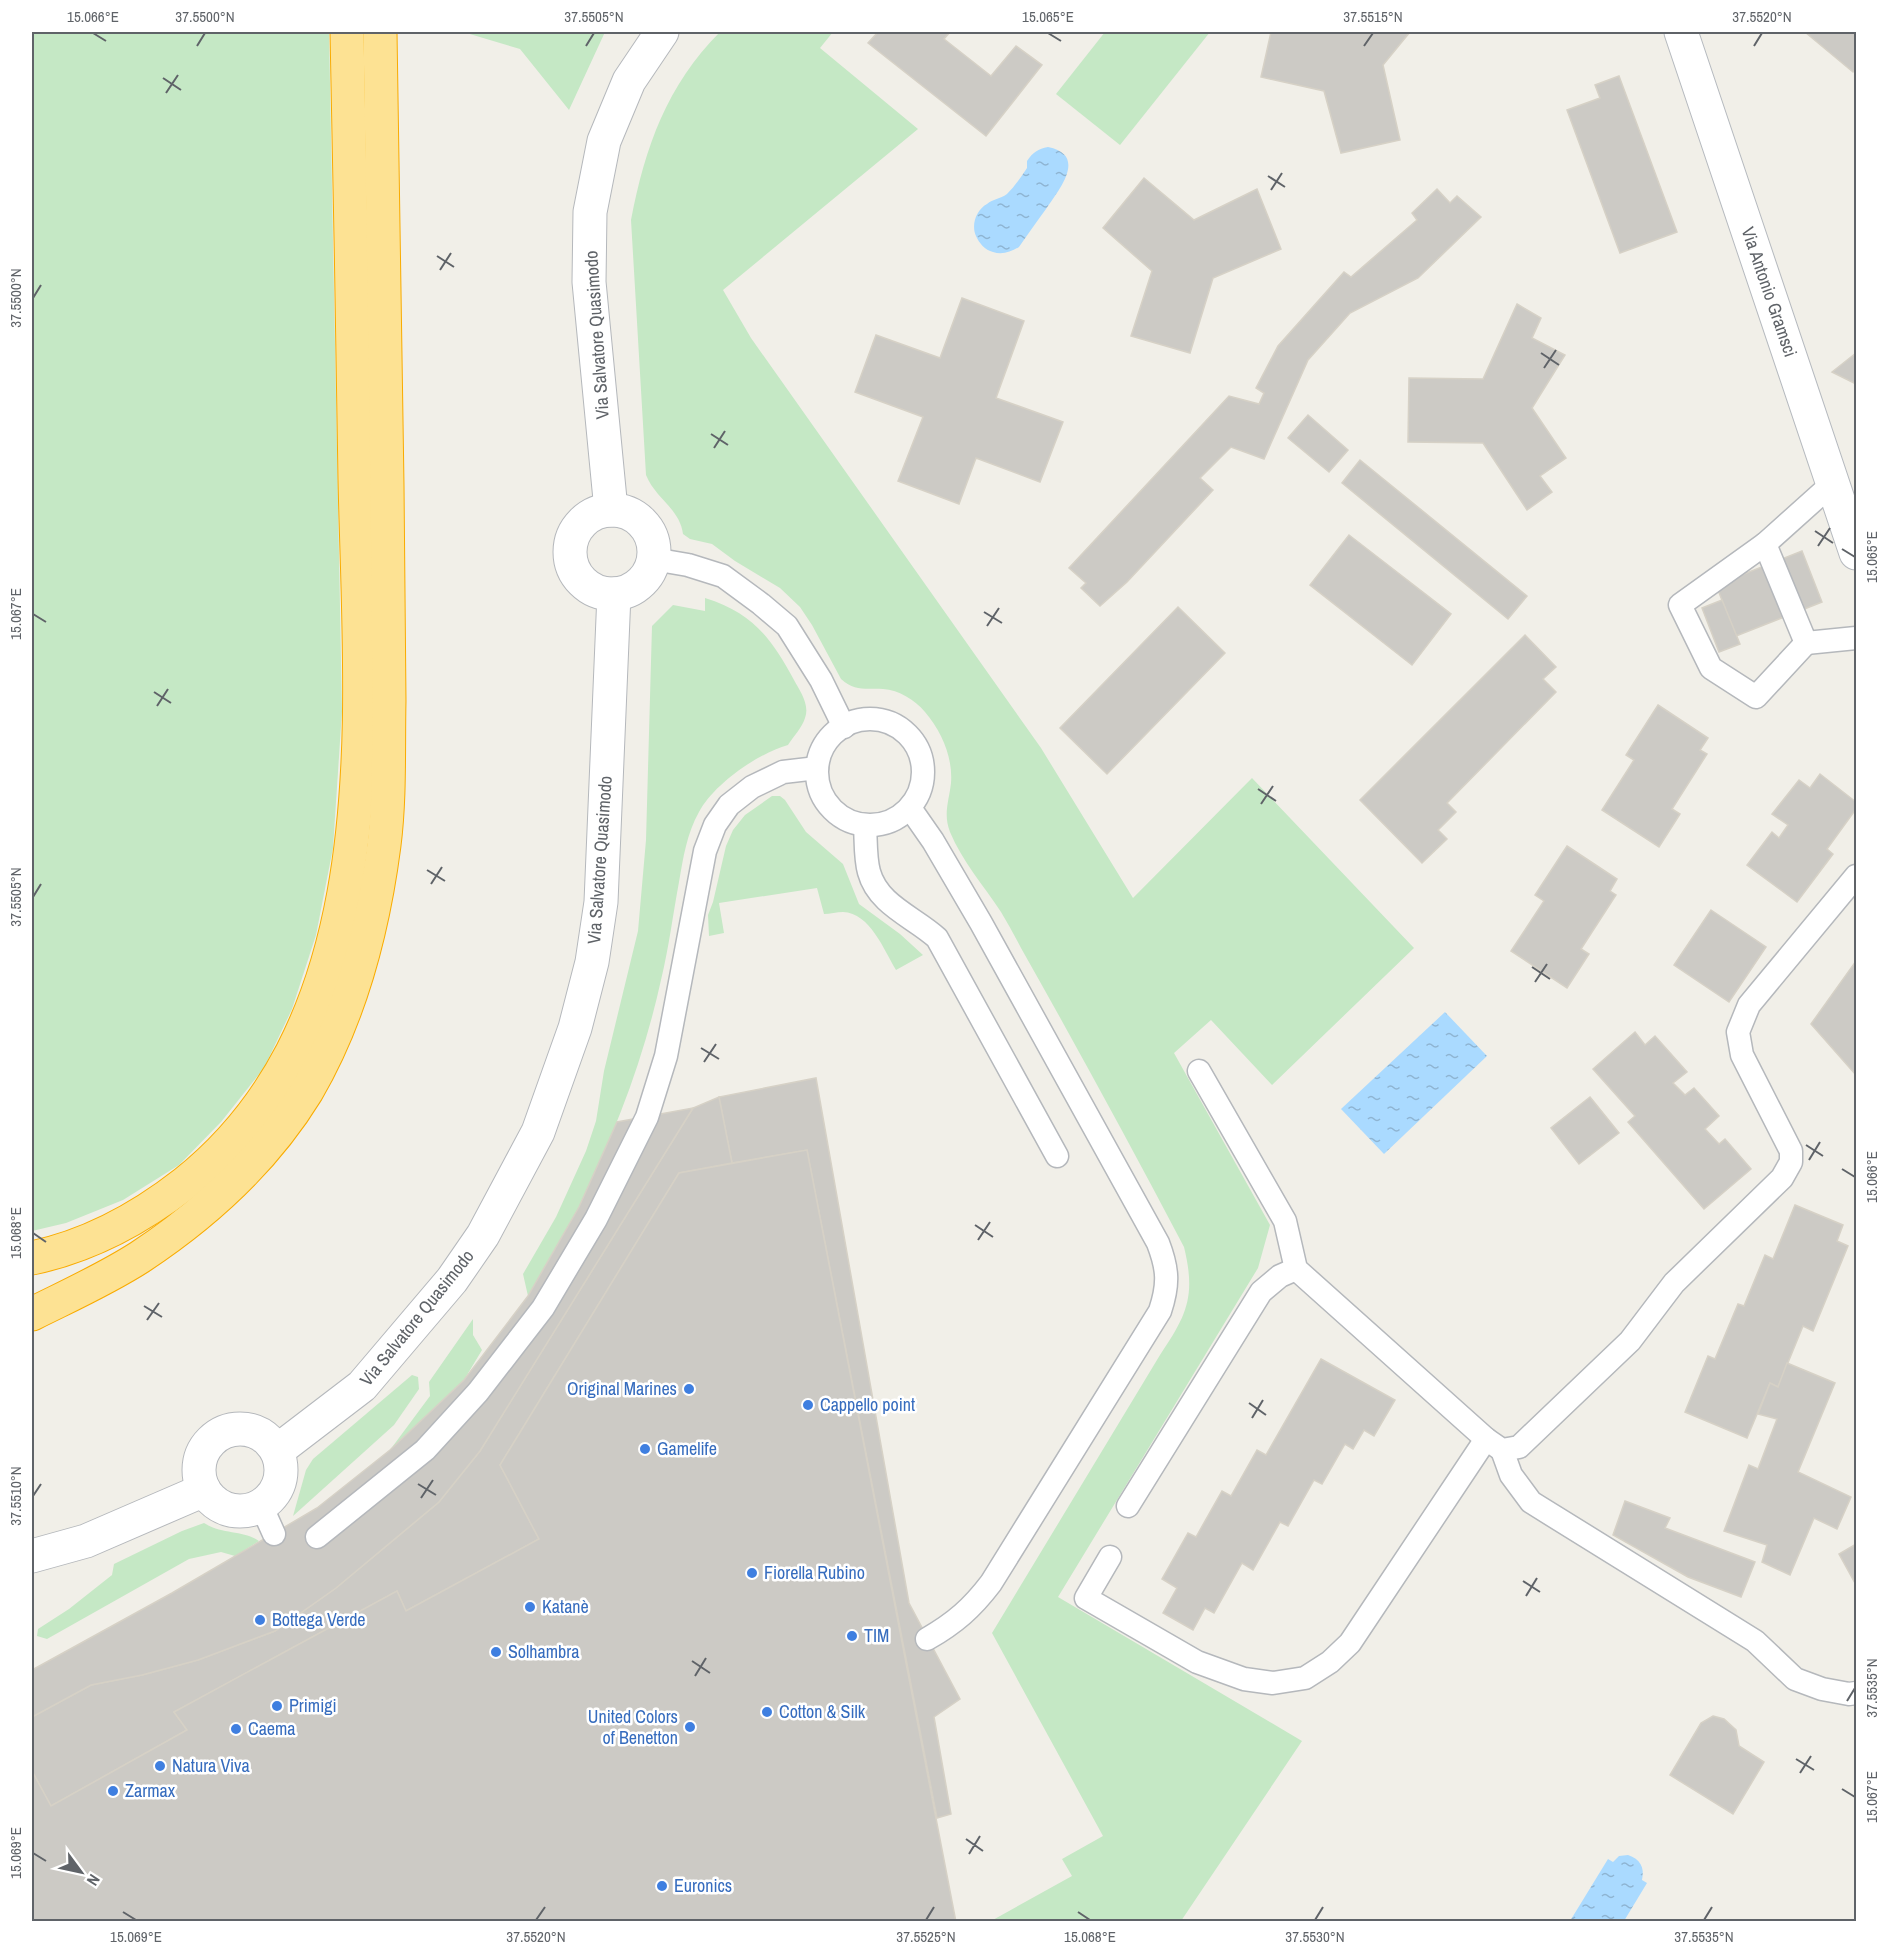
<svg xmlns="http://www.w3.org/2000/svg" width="1888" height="1953" viewBox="0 0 1888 1953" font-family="'Archivo Narrow',sans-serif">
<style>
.green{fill:#c5e8c5}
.water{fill:url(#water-ripples)}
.building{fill:#cccac5;stroke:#d6d1c6;stroke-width:1.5}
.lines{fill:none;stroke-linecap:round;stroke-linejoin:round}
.lane-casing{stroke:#b5b8bc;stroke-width:25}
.street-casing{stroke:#b5b8bc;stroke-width:35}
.secondary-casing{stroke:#b6babf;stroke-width:35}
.highway-casing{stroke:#f9ab00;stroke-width:35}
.lane{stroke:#fff;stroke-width:22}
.street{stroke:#fff;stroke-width:33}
.secondary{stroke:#fff;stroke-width:33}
.highway{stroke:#fde293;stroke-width:33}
.ticks{fill:none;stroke:#5f6368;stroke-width:2}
.shop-dot{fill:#3f7fe0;stroke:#fff;stroke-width:2}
.labels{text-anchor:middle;stroke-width:5;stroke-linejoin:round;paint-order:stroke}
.street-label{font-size:18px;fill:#5f6368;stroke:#fff}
.shop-label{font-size:18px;fill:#366cbe;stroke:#fff;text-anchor:start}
.neatline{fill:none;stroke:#5f6368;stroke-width:2}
.ticks-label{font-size:15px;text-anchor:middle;fill:#5f6368}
</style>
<defs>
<pattern id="water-ripples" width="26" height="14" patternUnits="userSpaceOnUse" patternTransform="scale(1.5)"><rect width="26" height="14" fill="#aadaff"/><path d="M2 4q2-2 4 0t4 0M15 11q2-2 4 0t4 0" fill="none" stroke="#8eb4d2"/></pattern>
</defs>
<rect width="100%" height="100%" fill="#f1efe8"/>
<!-- green -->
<g class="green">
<path d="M32,32H329L342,711L333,848L316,935L292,1009L264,1068L221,1122L179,1165L123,1200L66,1223L32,1231Z"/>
<path d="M463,32H605L569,110L520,49Z"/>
<path d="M720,32H833L820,48L918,129L723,290L751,338L1041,748L1133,898L1252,778L1414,948L1272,1085L1211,1020L1174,1053L1270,1225L1258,1268L1058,1597L1302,1741L1181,1921H991L1072,1876L1062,1859L1103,1836L992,1633L1160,1355C1187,1315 1196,1296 1184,1247C1131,1146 1077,1047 1021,948C1015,936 1008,924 1001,912C984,886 962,861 950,832C943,814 949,801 951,783C953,758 942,732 925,712C915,700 899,690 883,689C866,688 855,692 841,679L812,625L800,607L780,588L735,561L712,544L690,539L683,534C680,509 655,498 646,475L631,220C645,147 667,85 720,32Z"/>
<path d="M1105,32H1210L1120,145L1056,94Z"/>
<path d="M705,598C753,613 771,638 794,680C800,691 810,705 805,718C802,728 793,737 788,745C757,754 714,784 699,812C687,833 683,858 679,882C673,914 669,947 661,980C644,1058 615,1133 580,1205C565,1236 545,1266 528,1296L523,1274L556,1217L586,1151L596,1121L604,1071L638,931L646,840L652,626L673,605L705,611Z"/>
<path d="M772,796H780L785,800L806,832L843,864L859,904L900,934L923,955L896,970C884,950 870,913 843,912C837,912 830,914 824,914L817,888L719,903L724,933L709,936L708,915L713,902L726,846L733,830L745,815Z"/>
<path d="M473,1319V1335L482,1350L464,1380L390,1450L430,1396L429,1382Z"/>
<path d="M412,1375L418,1377L419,1389L394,1425L293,1516L306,1470L313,1459Z"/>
<path d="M204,1523C223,1535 244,1530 259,1541L235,1556L221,1552L189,1559L47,1639L37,1636L38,1629L69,1609L112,1575L114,1564L182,1531Z"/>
</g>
<!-- water -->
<g class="water">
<path d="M1048,147C1088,155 1059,190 1046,209C1037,221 1028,234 1019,247C1011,252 1002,255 993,252C985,250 979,243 976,236C971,225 976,210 987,204C993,199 1000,199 1007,194C1015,186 1021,177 1027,168V161C1033,152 1038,149 1048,147Z"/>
<path d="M1445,1012L1487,1056L1384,1154L1341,1109Z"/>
<path d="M1628,1855C1640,1859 1645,1867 1642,1880L1647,1883L1624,1921H1570L1608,1859L1613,1862L1619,1856Z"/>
</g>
<!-- building -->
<g class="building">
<path d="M878,32H950L944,39L991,76L1016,46L1042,65L986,136L868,43Z"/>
<path d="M1271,32H1410L1383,65L1400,140L1341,153L1324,91L1261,77Z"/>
<path d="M1805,32H1856V68L1853,72Z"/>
<path d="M1619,76L1677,232L1620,253L1567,110L1600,98L1595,85Z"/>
<path d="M1144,178L1194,220L1257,189L1281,249L1213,278L1190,353L1131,336L1152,271L1103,228Z"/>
<path d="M1437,189L1450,203L1457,196L1481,217L1418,278L1350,313L1308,360L1264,459L1231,447L1200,478L1213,490L1127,582L1100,606L1081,588L1086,583L1069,568L1229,396L1259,404L1264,393L1256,388L1278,346L1344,272L1351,277L1417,220L1412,213Z"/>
<path d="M962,298L1024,321L996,398L1063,422L1040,482L976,458L959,504L898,481L923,417L855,392L876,335L940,358Z"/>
<path d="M1517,304L1541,318L1532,338L1565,355L1532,408L1566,458L1540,476L1552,492L1527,510L1483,443L1408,442L1409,378L1483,379Z"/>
<path d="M1856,353V384L1832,372Z"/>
<path d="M1308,415L1348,450L1329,472L1288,438Z"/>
<path d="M1360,460L1527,596L1508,619L1342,483Z"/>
<path d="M1349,535L1451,614L1412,665L1310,585Z"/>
<path d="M1802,551L1822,602L1736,636L1716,585Z"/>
<path d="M1722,600L1740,644L1719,652L1702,608Z"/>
<path d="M1178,607L1225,653L1107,774L1060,728Z"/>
<path d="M1525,635L1556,667L1543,679L1556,692L1447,803L1456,812L1438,830L1447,839L1422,863L1360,800Z"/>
<path d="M1658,705L1708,738L1700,750L1707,754L1672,809L1680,814L1659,847L1602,810L1634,760L1626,755Z"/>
<path d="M1820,774L1856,802V809L1827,849L1833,854L1797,902L1747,865L1772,832L1779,838L1788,825L1772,814L1799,780L1810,788Z"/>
<path d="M1567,846L1617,879L1610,891L1616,895L1581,949L1589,954L1567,988L1511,951L1544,901L1535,895Z"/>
<path d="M1711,910L1766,947L1729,1002L1674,965Z"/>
<path d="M1856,961V1075L1811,1024Z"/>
<path d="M1635,1032L1645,1045L1655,1036L1687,1072L1673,1083L1685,1095L1694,1088L1719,1116L1705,1129L1719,1144L1725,1139L1751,1169L1704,1209L1628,1122L1635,1116L1593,1069Z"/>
<path d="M816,1078L909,1603L960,1699L934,1717L951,1814L937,1818L807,1150L732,1163L719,1097Z"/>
<path d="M719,1097L732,1163L679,1173L500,1465L539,1539L406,1611L397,1591L174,1712L187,1730L51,1806L32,1771V1712L34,1716L91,1685L142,1675L198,1660L275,1631L336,1588L439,1502L480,1451L693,1108Z"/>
<path d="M1590,1097L1619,1133L1579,1164L1551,1128Z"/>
<path d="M693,1108L480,1451L439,1502L336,1588L275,1631L198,1660L142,1675L91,1685L34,1716L32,1712V1670L172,1593L317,1508L390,1450L464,1380L528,1296L579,1207L617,1122Z"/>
<path d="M807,1150L956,1922H32V1771L51,1806L187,1730L174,1712L397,1591L406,1611L539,1539L500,1465L679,1173Z"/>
<path d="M1795,1205L1843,1225L1837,1241L1848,1246L1813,1331L1803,1326L1778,1387L1770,1383L1747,1438L1685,1412L1708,1356L1715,1359L1738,1304L1744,1306L1765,1255L1773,1259Z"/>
<path d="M1321,1359L1395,1400L1374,1436L1364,1430L1353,1449L1345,1444L1322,1484L1314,1480L1288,1526L1280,1522L1253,1570L1242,1563L1214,1613L1205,1608L1193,1630L1163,1613L1177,1588L1162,1579L1188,1533L1196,1537L1222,1491L1231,1496L1257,1450L1266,1455Z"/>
<path d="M1787,1363L1835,1383L1798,1472L1851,1497L1837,1529L1814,1518L1790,1575L1762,1562L1767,1545L1724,1531L1749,1465L1758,1469L1777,1419L1758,1414L1770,1383L1778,1387Z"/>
<path d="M1625,1501L1670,1518L1665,1528L1755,1562L1741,1597L1688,1577L1613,1535Z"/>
<path d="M1856,1544V1585L1839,1554Z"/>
<path d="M1713,1716L1724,1719L1736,1730L1739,1746L1764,1762L1733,1814L1670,1775L1701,1723Z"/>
</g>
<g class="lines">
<!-- lane casing -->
<g class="lane-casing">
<g id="lane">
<path d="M1833,483L1765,544L1806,643L1856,638"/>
<path d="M1765,544L1680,605L1711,668L1756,697L1806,643"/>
<path d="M653,559L688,565L723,576L761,604L787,626L821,680L844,727"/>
<circle cx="870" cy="772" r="53"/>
<path d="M910,808L933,841L981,923L1158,1243C1168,1269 1169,1284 1160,1311L991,1583C972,1608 955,1623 927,1639"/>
<path d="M865,825C866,840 865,858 869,872C878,905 914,917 937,938L1057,1156"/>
<path d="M1199,1071L1285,1221L1296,1269L1486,1439L1502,1450L1519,1447L1630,1341L1674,1283L1782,1178L1791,1162V1151L1742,1055L1738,1032L1749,1005L1856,876"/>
<path d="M1502,1450L1511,1475L1531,1502L1755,1641L1795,1679L1822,1689L1849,1694L1856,1693"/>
<path d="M261,1505L274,1534"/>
<path d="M1128,1506L1261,1292L1280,1276L1296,1269"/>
<path d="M317,1537L425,1450L478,1392L543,1308L596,1219L647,1117L666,1056L705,851L715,825L729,805L752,787L783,772L817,768"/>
<path d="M1110,1557L1086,1598L1197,1662L1244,1679L1273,1683L1305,1678L1330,1662L1350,1643L1486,1439"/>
</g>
</g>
<!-- street casing -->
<g class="street-casing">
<g id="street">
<path d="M611,510L589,282L590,212L604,141L629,81L662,32"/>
<circle cx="612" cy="552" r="42"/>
<circle cx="240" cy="1470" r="41"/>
<path d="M277,1451L362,1386L452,1280L483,1235L538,1132L575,1028L592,962L601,902L614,594"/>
<path d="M32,1556L86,1541L204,1490"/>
</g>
</g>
<!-- secondary casing -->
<g class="secondary-casing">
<path id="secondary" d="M1681,32L1856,553"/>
</g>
<!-- highway casing -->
<g class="highway-casing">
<g id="highway">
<path d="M32,1258C89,1246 139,1219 185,1183C392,1018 360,716 355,480C353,331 350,181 347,32"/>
<path d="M32,1314C68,1296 106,1279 140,1257C205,1214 266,1158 307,1091C350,1017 373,930 384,845C390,798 388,749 389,701C389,629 388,557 387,485C384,334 382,183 380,32"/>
</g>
</g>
<!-- lane -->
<use href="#lane" class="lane"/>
<!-- street -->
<use href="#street" class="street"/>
<!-- secondary -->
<use href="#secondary" class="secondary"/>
<!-- highway -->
<use href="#highway" class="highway"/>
</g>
<!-- ticks -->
<path class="ticks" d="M93,33L106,41M1048,33L1061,41M197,46L205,33M586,46L594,33M1364,46L1373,33M1754,46L1762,33M163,78L181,90M166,93L178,75M1268,176L1285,187M1271,190L1282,173M437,256L454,267M440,270L451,253M33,298L41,285M1541,353L1559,365M1544,368L1556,350M711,434L728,445M714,448L725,431M1815,531L1833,543M1818,546L1830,528M1842,549L1855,557M984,612L1002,623M33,614L46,622M987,626L999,608M154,692L171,703M157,706L168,689M1258,789L1276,801M1261,804L1273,786M427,870L445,881M431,884L442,867M33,897L41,884M1532,967L1550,979M1535,982L1547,964M701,1048L719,1059M704,1062L716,1044M1806,1145L1823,1156M1809,1160L1820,1142M1842,1169L1855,1177M975,1225L993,1237M33,1233L46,1242M978,1240L990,1222M144,1306L162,1317M147,1320L159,1303M1249,1403L1266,1415M1252,1418L1263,1400M418,1484L436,1495M33,1496L41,1484M421,1498L433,1480M1523,1581L1540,1592M1526,1596L1537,1578M692,1661L710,1673M695,1676L706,1658M1847,1701L1855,1688M1796,1759L1814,1770M1800,1773L1811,1756M1842,1789L1855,1797M966,1839L983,1851M33,1853L46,1861M969,1854L980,1836M123,1912L136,1920M1078,1912L1090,1920M536,1920L545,1907M926,1920L934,1907M1315,1920L1323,1907M1704,1920L1712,1907"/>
<!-- markers -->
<g class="shop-dot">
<circle cx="689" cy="1389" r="6"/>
<circle cx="808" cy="1405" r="6"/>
<circle cx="645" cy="1449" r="6"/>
<circle cx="752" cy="1573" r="6"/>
<circle cx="530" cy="1607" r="6"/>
<circle cx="260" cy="1620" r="6"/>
<circle cx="852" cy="1636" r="6"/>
<circle cx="496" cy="1652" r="6"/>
<circle cx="277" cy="1706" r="6"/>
<circle cx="767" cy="1712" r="6"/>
<circle cx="690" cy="1727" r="6"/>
<circle cx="236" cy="1729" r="6"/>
<circle cx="160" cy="1766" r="6"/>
<circle cx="113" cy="1791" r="6"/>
<circle cx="662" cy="1886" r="6"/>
</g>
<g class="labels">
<!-- street labels -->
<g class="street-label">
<text transform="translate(1769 292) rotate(71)" y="6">Via Antonio Gramsci</text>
<text transform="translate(597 335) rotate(-94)" y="6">Via Salvatore Quasimodo</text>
<text transform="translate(600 860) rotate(-86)" y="6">Via Salvatore Quasimodo</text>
<text transform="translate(417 1318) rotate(-51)" y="6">Via Salvatore Quasimodo</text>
</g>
<!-- shop labels -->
<g class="shop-label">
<text x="677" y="1395" text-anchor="end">Original Marines</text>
<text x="820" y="1411">Cappello point</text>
<text x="657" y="1455">Gamelife</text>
<text x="764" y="1579">Fiorella Rubino</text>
<text x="542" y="1613">Katanè</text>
<text x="272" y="1626">Bottega Verde</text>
<text x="864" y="1642">TIM</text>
<text x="508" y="1658">Solhambra</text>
<text x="289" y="1712">Primigi</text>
<text x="779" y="1718">Cotton &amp; Silk</text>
<text x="678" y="1723" text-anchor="end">United Colors<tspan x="678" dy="21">of Benetton</tspan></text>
<text x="248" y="1735">Caema</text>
<text x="172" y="1772">Natura Viva</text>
<text x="125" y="1797">Zarmax</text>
<text x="674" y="1892">Euronics</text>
</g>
</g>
<!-- border -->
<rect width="1888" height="1953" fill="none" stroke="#ffffff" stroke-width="66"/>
<!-- north arrow -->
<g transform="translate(81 1872) rotate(123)" stroke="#ffffff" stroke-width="4.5" paint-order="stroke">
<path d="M0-4.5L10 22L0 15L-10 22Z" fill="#5f6368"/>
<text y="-9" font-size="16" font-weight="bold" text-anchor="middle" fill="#5f6368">N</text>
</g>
<rect x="33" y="33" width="1822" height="1887" class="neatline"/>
<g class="ticks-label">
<text x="93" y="22">15.066°E</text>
<text x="205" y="22">37.5500°N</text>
<text x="594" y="22">37.5505°N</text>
<text x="1048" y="22">15.065°E</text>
<text x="1373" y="22">37.5515°N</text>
<text x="1762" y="22">37.5520°N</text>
<text transform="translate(16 298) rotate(-90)" y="5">37.5500°N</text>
<text transform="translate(1872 557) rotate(-90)" y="5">15.065°E</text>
<text transform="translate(16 614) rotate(-90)" y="5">15.067°E</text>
<text transform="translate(16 897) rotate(-90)" y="5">37.5505°N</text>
<text transform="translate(1872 1177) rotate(-90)" y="5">15.066°E</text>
<text transform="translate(16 1233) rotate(-90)" y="5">15.068°E</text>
<text transform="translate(16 1496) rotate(-90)" y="5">37.5510°N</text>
<text transform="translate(1872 1688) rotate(-90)" y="5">37.5535°N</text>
<text transform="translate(1872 1797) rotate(-90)" y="5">15.067°E</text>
<text transform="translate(16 1853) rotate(-90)" y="5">15.069°E</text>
<text x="136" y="1942">15.069°E</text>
<text x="536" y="1942">37.5520°N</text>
<text x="926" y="1942">37.5525°N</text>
<text x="1090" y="1942">15.068°E</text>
<text x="1315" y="1942">37.5530°N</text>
<text x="1704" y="1942">37.5535°N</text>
</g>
</svg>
